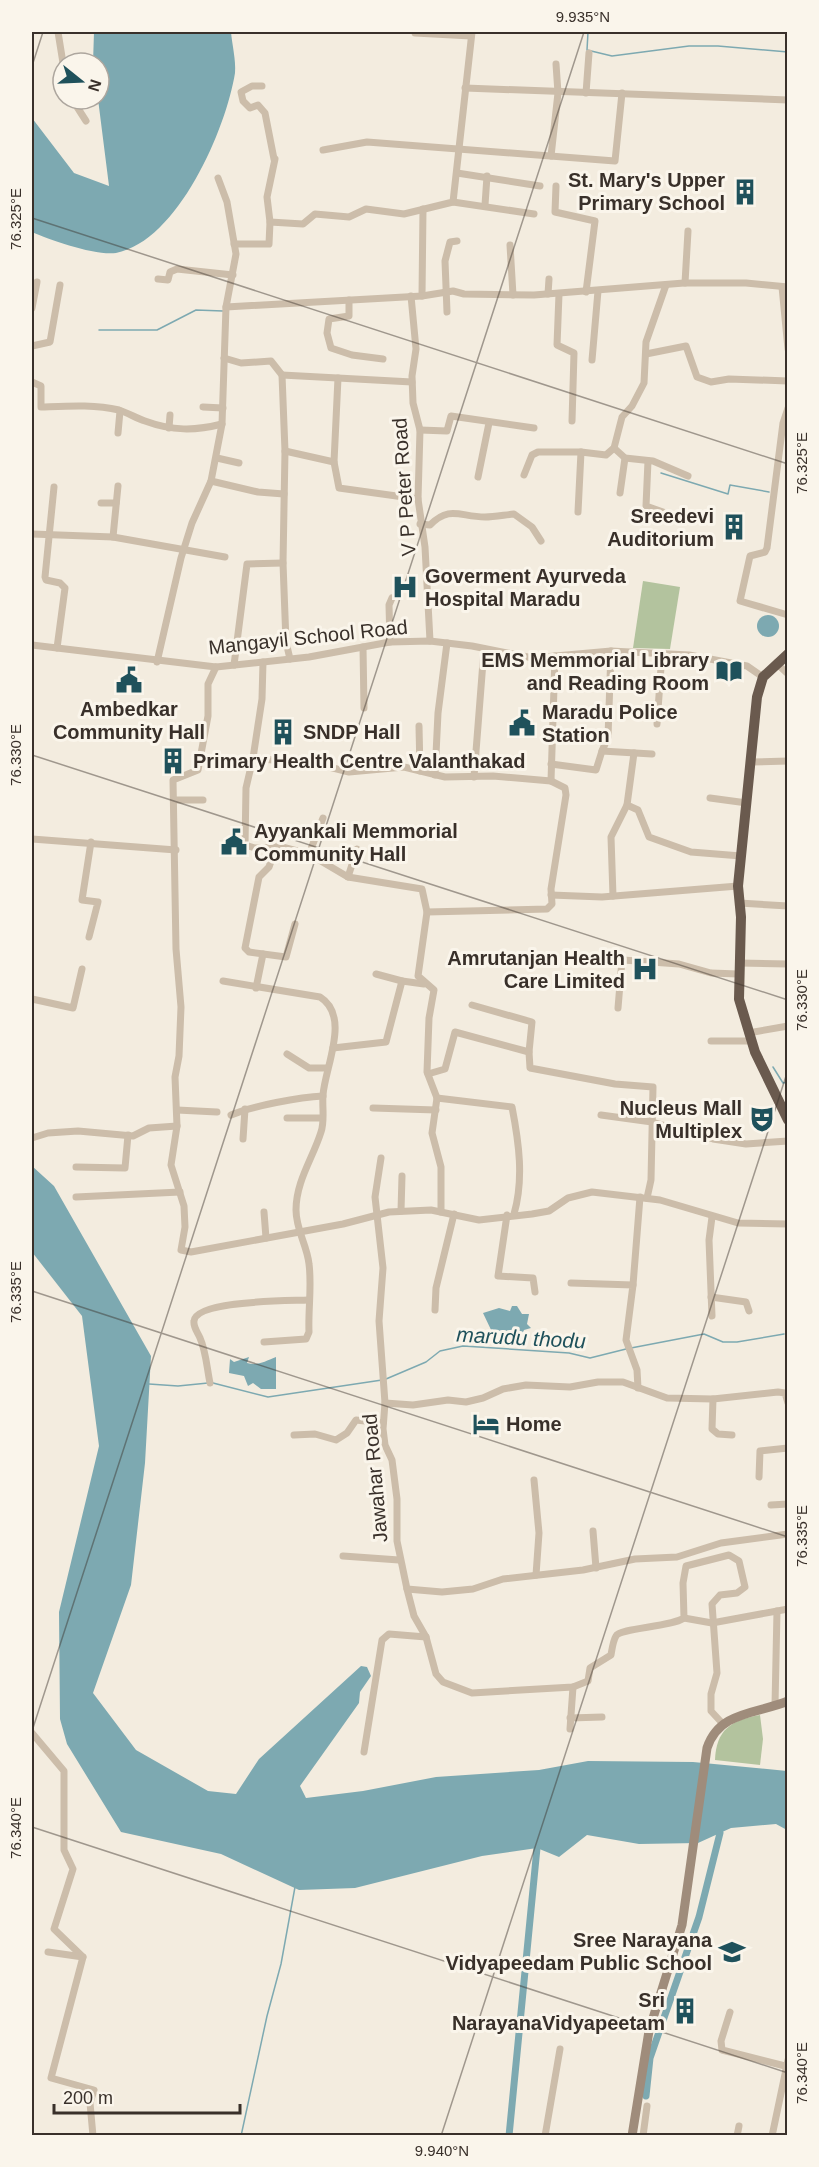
<svg xmlns="http://www.w3.org/2000/svg" width="819" height="2167" viewBox="0 0 819 2167" font-family="Helvetica,sans-serif">
<style>
.green{fill:#b3c39e}
.water{fill:#7da9b1}
.lines{fill:none;stroke-linecap:round;stroke-linejoin:round}
.stream{stroke:#7da9b1;stroke-width:1.5}
.canal{stroke:#7da9b1;stroke-width:7}
.minor{stroke:#ccbdaa;stroke-width:7}
.secondary{stroke:#9f8c7b;stroke-width:9}
.trunk{stroke:#6a5a4e;stroke-width:10}
.ticks{fill:none;stroke:#39302a;stroke-width:1.5;stroke-opacity:0.45}
.labels{text-anchor:middle;stroke-width:6;stroke-linejoin:round;paint-order:stroke}
.poi-label{font-size:20px;font-weight:bold;fill:#39302a;stroke:#faf5eb;text-anchor:end}
.street-label{font-size:20px;fill:#39302a;stroke:#faf5eb}
.water-label{font-size:21px;font-style:italic;fill:#1f515b;stroke:#faf5eb}
.neatline{fill:none;stroke:#39302a;stroke-width:2}
.ticks-label{font-size:15px;text-anchor:middle;fill:#39302a}
</style>
<rect width="100%" height="100%" fill="#f3ecdf"/>
<!-- green -->
<g class="green">
<path d="M643,581L680,587L670,649L633,648Z"/>
<path d="M760,1715L763,1739L760,1765L715,1760C716,1730 731,1720 760,1715Z"/>
</g>
<!-- water -->
<g class="water">
<path d="M94,32H231C232,44 236,60 235,73C226,129 178,241 116,253C96,256 50,240 32,232V118L74,173L109,186L98,99L99,63H93Z"/>
<circle cx="768" cy="626" r="11"/>
<path d="M32,1166L54,1186L151,1356L145,1463L131,1585L93,1693L136,1750L208,1791L236,1794L259,1759L361,1666L367,1667L371,1676L360,1692L359,1703L300,1786L306,1798L363,1791L436,1777L539,1770L588,1761L693,1762L787,1771V1830L776,1824L731,1828L698,1843L639,1844L587,1835L559,1857L537,1848L482,1856L355,1888L299,1890L221,1854L121,1832L67,1744L60,1719L59,1612L99,1446L82,1316L32,1252Z"/>
<path d="M512,1306H517L522,1314H529L527,1324L531,1328L524,1330L522,1335L493,1334L483,1313L499,1308L510,1311Z"/>
<path d="M249,1357L247,1363C259,1366 265,1361 276,1357V1389H261L253,1383L248,1386L244,1376L229,1373L230,1359L234,1362Z"/>
</g>
<g class="lines">
<!-- stream -->
<g class="stream">
<path d="M588,32L587,50L612,56L689,46H718L788,52"/>
<path d="M99,330H157L196,310L223,311"/>
<path d="M661,473L728,494L730,485L769,492"/>
<path d="M773,1067L783,1083L788,1082"/>
<path d="M631,1348L704,1334L723,1342H737L784,1334"/>
<path d="M386,1379L426,1362L440,1351L463,1346L569,1353L590,1358L626,1349"/>
<path d="M213,1383L268,1397L382,1380"/>
<path d="M149,1384L178,1386L208,1383"/>
<path d="M241,2136L267,2016L281,1964L295,1887"/>
</g>
<!-- canal -->
<g class="canal">
<path d="M646,2096L650,2058L699,1917L720,1833"/>
<path d="M509,2136L537,1848"/>
</g>
<!-- minor -->
<g class="minor">
<path d="M58,32L63,63"/>
<path d="M415,33L471,36"/>
<path d="M262,86H252L241,92L243,101L250,108L258,105L265,113L274,159"/>
<path d="M465,88L788,100"/>
<path d="M586,93L589,53"/>
<path d="M72,99L86,121"/>
<path d="M323,150L367,142L615,161L622,93"/>
<path d="M551,156L558,93L556,64"/>
<path d="M457,173L540,186"/>
<path d="M556,186L555,212L595,221L586,292"/>
<path d="M453,202L534,214"/>
<path d="M485,205L487,176"/>
<path d="M270,222L267,197L275,159"/>
<path d="M234,244H269L270,222L303,224L315,214L349,217L366,209L404,214L453,202L472,32"/>
<path d="M510,245L513,295"/>
<path d="M158,279L168,280L170,272L177,269L233,275"/>
<path d="M685,283L688,231"/>
<path d="M782,287L788,349"/>
<path d="M548,294L549,279"/>
<path d="M559,294L557,345L574,353L572,421"/>
<path d="M411,296L416,349L412,376L413,403L420,430L418,499L425,547L430,641"/>
<path d="M422,296L423,209"/>
<path d="M349,300V316L329,319L327,333L331,348L352,355L383,359"/>
<path d="M226,307L422,296L453,291L464,294L534,295L684,283H746L788,287"/>
<path d="M32,308L37,282"/>
<path d="M447,312L445,261L450,242L457,241"/>
<path d="M32,346L50,342L60,285"/>
<path d="M646,354L686,346L697,377L711,382L729,379L788,381"/>
<path d="M224,358L241,363L271,361L282,375L285,451L283,563L286,642L290,659"/>
<path d="M592,360L598,291"/>
<path d="M282,375L412,382"/>
<path d="M32,382L41,386V407C67,406 94,404 119,410C128,413 136,418 145,421C172,431 195,431 222,424"/>
<path d="M203,407L223,408"/>
<path d="M788,408L783,423L767,548L765,552L750,556L740,601L788,615"/>
<path d="M169,428L170,415"/>
<path d="M420,430L447,431L451,416L534,428"/>
<path d="M118,433L120,411"/>
<path d="M614,448L625,458L653,461L688,476"/>
<path d="M285,451L334,462L339,488L418,499"/>
<path d="M217,458L239,463"/>
<path d="M648,461L646,506L663,512"/>
<path d="M334,462L338,378"/>
<path d="M524,475L532,455L538,452H581L606,455L614,448L622,417L632,406L644,383L646,342L666,285"/>
<path d="M478,477L489,423"/>
<path d="M211,481L258,492L284,494"/>
<path d="M54,487L45,577L46,580L60,583L65,588L57,648"/>
<path d="M620,493L625,458"/>
<path d="M101,503H116"/>
<path d="M578,512L581,452"/>
<path d="M420,524L430,525C450,505 460,517 485,517C494,517 504,515 514,514L532,527L541,541"/>
<path d="M32,534L113,537L225,557"/>
<path d="M113,537L118,486"/>
<path d="M390,642L389,605L392,598"/>
<path d="M32,645L216,667L309,657L390,642L430,641L472,646L533,658L611,651L689,655L747,666L763,677"/>
<path d="M363,647L364,708"/>
<path d="M157,662L181,558L192,523L211,481L222,424L226,307L236,254L227,202L218,178"/>
<path d="M776,663L788,674"/>
<path d="M234,665L247,564L283,563"/>
<path d="M216,667L208,684V716L198,770L173,780L176,949L181,1007L179,1056L175,1077L177,1126L171,1165L184,1206L185,1227L181,1250L191,1252L343,1224L389,1212L431,1210L479,1220L532,1214L549,1211L568,1198L592,1192L660,1200L738,1223L788,1224"/>
<path d="M657,724L662,653"/>
<path d="M419,726L420,771"/>
<path d="M602,751L608,737L611,651"/>
<path d="M253,758L262,699L263,662"/>
<path d="M751,762L788,761"/>
<path d="M551,764L596,770L602,751L652,754"/>
<path d="M435,775L438,713L447,643"/>
<path d="M474,777L484,649"/>
<path d="M710,798L747,803"/>
<path d="M174,800H203"/>
<path d="M627,805L638,810L649,837L691,852L741,856"/>
<path d="M32,839L176,850"/>
<path d="M276,847L269,867L259,877L245,948L249,952L286,957L295,924"/>
<path d="M309,854L323,818"/>
<path d="M348,877L357,849"/>
<path d="M551,895L602,897L738,886"/>
<path d="M613,896L611,837L627,805L634,753"/>
<path d="M739,903L788,906"/>
<path d="M427,912L547,909L552,904L551,889L566,795L565,788L551,781"/>
<path d="M89,937L98,902L82,900L91,842"/>
<path d="M581,957L679,964L711,973L738,974"/>
<path d="M739,963L788,964"/>
<path d="M376,974L402,981"/>
<path d="M223,981L320,997C351,1016 325,1067 323,1095C322,1107 325,1121 321,1132C313,1158 296,1181 296,1210C296,1230 307,1245 309,1264C312,1286 308,1310 309,1332L306,1339L264,1342"/>
<path d="M256,988L263,954"/>
<path d="M32,999L73,1008L82,969"/>
<path d="M618,1008L622,960"/>
<path d="M748,1033L788,1026"/>
<path d="M711,1041H751"/>
<path d="M333,1048L386,1042L402,981L424,984"/>
<path d="M529,1052L530,1068L615,1084L653,1087L651,1180L647,1198"/>
<path d="M287,1054L309,1068H327"/>
<path d="M428,1074L445,1069L455,1032L529,1052L532,1022L472,1005"/>
<path d="M437,1098L512,1107C519,1143 524,1179 514,1214"/>
<path d="M373,1108L436,1110"/>
<path d="M177,1110L217,1112"/>
<path d="M231,1115C252,1106 300,1097 323,1096"/>
<path d="M601,1115L652,1122L713,1139L746,1144L788,1141"/>
<path d="M287,1118H322"/>
<path d="M32,1138L48,1133L78,1131L133,1136L149,1128L177,1126"/>
<path d="M243,1139L245,1109"/>
<path d="M381,1158L375,1197L383,1268L379,1321L385,1403L383,1429L385,1445L392,1460L397,1499V1541L407,1589L442,1592L473,1589L503,1579L583,1570L635,1559L677,1557L721,1543L788,1534"/>
<path d="M76,1167L125,1168L128,1135"/>
<path d="M76,1197L180,1192"/>
<path d="M401,1211L402,1176"/>
<path d="M264,1212L266,1238"/>
<path d="M441,1212V1167L432,1133L437,1098L427,1072L429,1018L434,990L418,976L427,912L422,889L348,877L309,854L282,847L255,848L245,845L246,788L253,758L321,765L349,772L404,767L445,777L493,776L551,781L555,656"/>
<path d="M507,1215L498,1276L533,1278L535,1292"/>
<path d="M712,1217L709,1240L712,1316"/>
<path d="M571,1283L633,1285L626,1340L637,1370L638,1388"/>
<path d="M633,1285L640,1197"/>
<path d="M711,1297L746,1302L749,1311"/>
<path d="M435,1310L436,1288L454,1214"/>
<path d="M210,1383C207,1369 206,1351 200,1338C198,1333 193,1327 194,1321C196,1300 290,1301 308,1300"/>
<path d="M713,1399L712,1429L718,1434L732,1435"/>
<path d="M385,1403L413,1405L448,1400L466,1402L483,1398L503,1389L526,1385L570,1387L598,1382H623L667,1398L713,1399L778,1392L785,1393L788,1403"/>
<path d="M294,1435L315,1434L336,1440L347,1433L356,1420L383,1423"/>
<path d="M759,1477L760,1451L788,1448"/>
<path d="M534,1480L539,1533L536,1575"/>
<path d="M771,1505L788,1504"/>
<path d="M593,1531L596,1568"/>
<path d="M343,1556L399,1560"/>
<path d="M407,1589L414,1616L426,1637L436,1674L443,1682L472,1693L573,1687L588,1681L590,1668L611,1655C612,1649 613,1641 616,1636C620,1628 671,1627 684,1618L683,1583L686,1566L729,1555L739,1561L745,1587L737,1593L720,1595L712,1604L717,1673L711,1694V1711L723,1724"/>
<path d="M684,1618L712,1623L788,1609"/>
<path d="M775,1705L777,1611"/>
<path d="M570,1718L602,1717"/>
<path d="M570,1729L573,1687"/>
<path d="M32,1733L64,1771V1850L73,1869L54,1929L83,1957L51,2078L94,2090L90,2103L93,2136"/>
<path d="M364,1752L382,1640L389,1634L426,1637"/>
<path d="M48,1952L83,1957"/>
<path d="M730,2012L721,2041L722,2050L785,2066"/>
<path d="M545,2136L560,2049"/>
<path d="M643,2136L647,2106"/>
<path d="M737,2136L739,2126"/>
<path d="M772,2136L788,2060"/>
</g>
<!-- secondary -->
<path class="secondary" d="M632,2136L649,2031L682,1925L707,1748C719,1711 757,1714 788,1701"/>
<!-- trunk -->
<path class="trunk" d="M788,654L763,677L757,697L738,886L741,917L739,999L755,1052L788,1120"/>
</g>
<!-- ticks -->
<path class="ticks" d="M32,66L43,32M32,218L788,464M32,755L788,1000M32,1291L788,1537M32,1731L584,32M32,1827L788,2073M441,2136L788,1070"/>
<!-- icons -->
<defs>
<g id="building-bare" transform="scale(2.07)"><path d="M-4-6H4V6H1V3H-1V6H-4ZM-2.5-4.3h1.7v1.8h-1.7ZM.8-4.3h1.7v1.8H.8ZM-2.5-1h1.7V.8h-1.7ZM.8-1h1.7V.8H.8Z" fill="#1f515b" stroke="#faf5eb" stroke-width="2.5" paint-order="stroke"/></g>
<g id="hospital-bare" transform="scale(2.07)"><path d="M-5-5h3v3.5h4V-5h3V5h-3V1.5h-4V5h-3Z" fill="#1f515b" stroke="#faf5eb" stroke-width="2.5" paint-order="stroke"/></g>
<g id="library-bare" transform="scale(2.07)"><path d="M-6-4Q-3-5.5-.7-3.5V5Q-3 3-6 4ZM6-4Q3-5.5 .7-3.5V5Q3 3 6 4Z" fill="#1f515b" stroke="#faf5eb" stroke-width="2.5" paint-order="stroke"/></g>
<g id="civic-bare" transform="scale(2.07)"><path d="M-.6-6.5H3V-4.5H.6V-3L4-1V1h2V6H-6V1h2V-1L-.6-3ZM-1.2 2.5V6h2.4V2.5Z" fill="#1f515b" stroke="#faf5eb" stroke-width="2.5" paint-order="stroke"/></g>
<g id="theatre-bare" transform="scale(2.07)"><path d="M-5-5.5Q0-4 5-5.5V0Q5 5 0 6Q-5 5-5 0ZM-3.3-2.5H-1v1.5H-3.3ZM1-2.5H3.3v1.5H1ZM-2.8 1Q0 5.5 2.8 1Z" fill="#1f515b" stroke="#faf5eb" stroke-width="2.5" paint-order="stroke"/></g>
<g id="hotel-bare" transform="scale(2.07)"><path d="M-6-4.5h1.5V1H6V5H4.5V3h-9V5H-6ZM-4 0a1.8 1.8 0 1 1 3.6 0ZM.5 0V-2.5h3Q6-2.5 6 0Z" fill="#1f515b" stroke="#faf5eb" stroke-width="2.5" paint-order="stroke"/></g>
<g id="school-bare" transform="scale(2.07)"><path d="M0-5L7-2L0 1L-7-2ZM-4 1L0 2.5L4 1V4Q0 6-4 4Z" fill="#1f515b" stroke="#faf5eb" stroke-width="2.5" paint-order="stroke"/></g>
</defs>
<g fill-rule="evenodd">
<use href="#building-bare" x="745" y="192"/>
<use href="#building-bare" x="734" y="527"/>
<use href="#hospital-bare" x="405" y="587"/>
<use href="#library-bare" x="729" y="671"/>
<use href="#civic-bare" x="129" y="680"/>
<use href="#civic-bare" x="522" y="723"/>
<use href="#building-bare" x="283" y="732"/>
<use href="#building-bare" x="173" y="761"/>
<use href="#civic-bare" x="234" y="842"/>
<use href="#hospital-bare" x="645" y="969"/>
<use href="#theatre-bare" x="762" y="1119"/>
<use href="#hotel-bare" x="486" y="1424"/>
<use href="#school-bare" x="732" y="1952"/>
<use href="#building-bare" x="685" y="2011"/>
</g>
<g class="labels">
<!-- poi labels -->
<g class="poi-label">
<text x="725" y="187">St. Mary's Upper<tspan x="725" dy="23">Primary School</tspan></text>
<text x="714" y="523">Sreedevi<tspan x="714" dy="23">Auditorium</tspan></text>
<text x="425" y="583" text-anchor="start">Goverment Ayurveda<tspan x="425" dy="23">Hospital Maradu</tspan></text>
<text x="709" y="667">EMS Memmorial Library<tspan x="709" dy="23">and Reading Room</tspan></text>
<text x="129" y="716" text-anchor="middle">Ambedkar<tspan x="129" dy="23">Community Hall</tspan></text>
<text x="542" y="719" text-anchor="start">Maradu Police<tspan x="542" dy="23">Station</tspan></text>
<text x="303" y="739" text-anchor="start">SNDP Hall</text>
<text x="193" y="768" text-anchor="start">Primary Health Centre Valanthakad</text>
<text x="254" y="838" text-anchor="start">Ayyankali Memmorial<tspan x="254" dy="23">Community Hall</tspan></text>
<text x="625" y="965">Amrutanjan Health<tspan x="625" dy="23">Care Limited</tspan></text>
<text x="742" y="1115">Nucleus Mall<tspan x="742" dy="23">Multiplex</tspan></text>
<text x="506" y="1431" text-anchor="start">Home</text>
<text x="712" y="1947">Sree Narayana<tspan x="712" dy="23">Vidyapeedam Public School</tspan></text>
<text x="665" y="2007">Sri<tspan x="665" dy="23">NarayanaVidyapeetam</tspan></text>
</g>
<!-- street labels -->
<g class="street-label">
<text transform="translate(404 487) rotate(-94)" y="7">V P Peter Road</text>
<text transform="translate(308 637) rotate(-6)" y="7">Mangayil School Road</text>
<text transform="translate(375 1478) rotate(-95)" y="7">Jawahar Road</text>
</g>
<!-- water labels -->
<g class="water-label">
<text transform="translate(521 1338) rotate(3)" y="7">marudu thodu</text>
</g>
</g>
<!-- border -->
<rect width="819" height="2167" fill="none" stroke="#faf5eb" stroke-width="66"/>
<!-- north arrow -->
<g transform="translate(81 81) rotate(108)"><circle r="28" fill="#faf5eb" stroke="#ada69e" stroke-width="1.5"/>
<path d="M0-4.5L10 22L0 15L-10 22Z" fill="#1f515b"/>
<text y="-9" font-size="16" font-weight="bold" text-anchor="middle" fill="#39302a">N</text>
</g>
<!-- scale -->
<path d="M54 2104v9h186v-9" fill="none" stroke="#39302a" stroke-width="3"/>
<text x="63" y="2104" font-size="18" fill="#39302a" stroke="#faf5eb" stroke-width="4.5" paint-order="stroke">200 m</text>
<rect x="33" y="33" width="753" height="2101" class="neatline"/>
<g class="ticks-label">
<text x="583" y="22">9.935°N</text>
<text transform="translate(16 219) rotate(-90)" y="5">76.325°E</text>
<text transform="translate(802 463) rotate(-90)" y="5">76.325°E</text>
<text transform="translate(16 755) rotate(-90)" y="5">76.330°E</text>
<text transform="translate(802 1000) rotate(-90)" y="5">76.330°E</text>
<text transform="translate(16 1292) rotate(-90)" y="5">76.335°E</text>
<text transform="translate(802 1536) rotate(-90)" y="5">76.335°E</text>
<text transform="translate(16 1828) rotate(-90)" y="5">76.340°E</text>
<text transform="translate(802 2073) rotate(-90)" y="5">76.340°E</text>
<text x="442" y="2156">9.940°N</text>
</g>
</svg>
